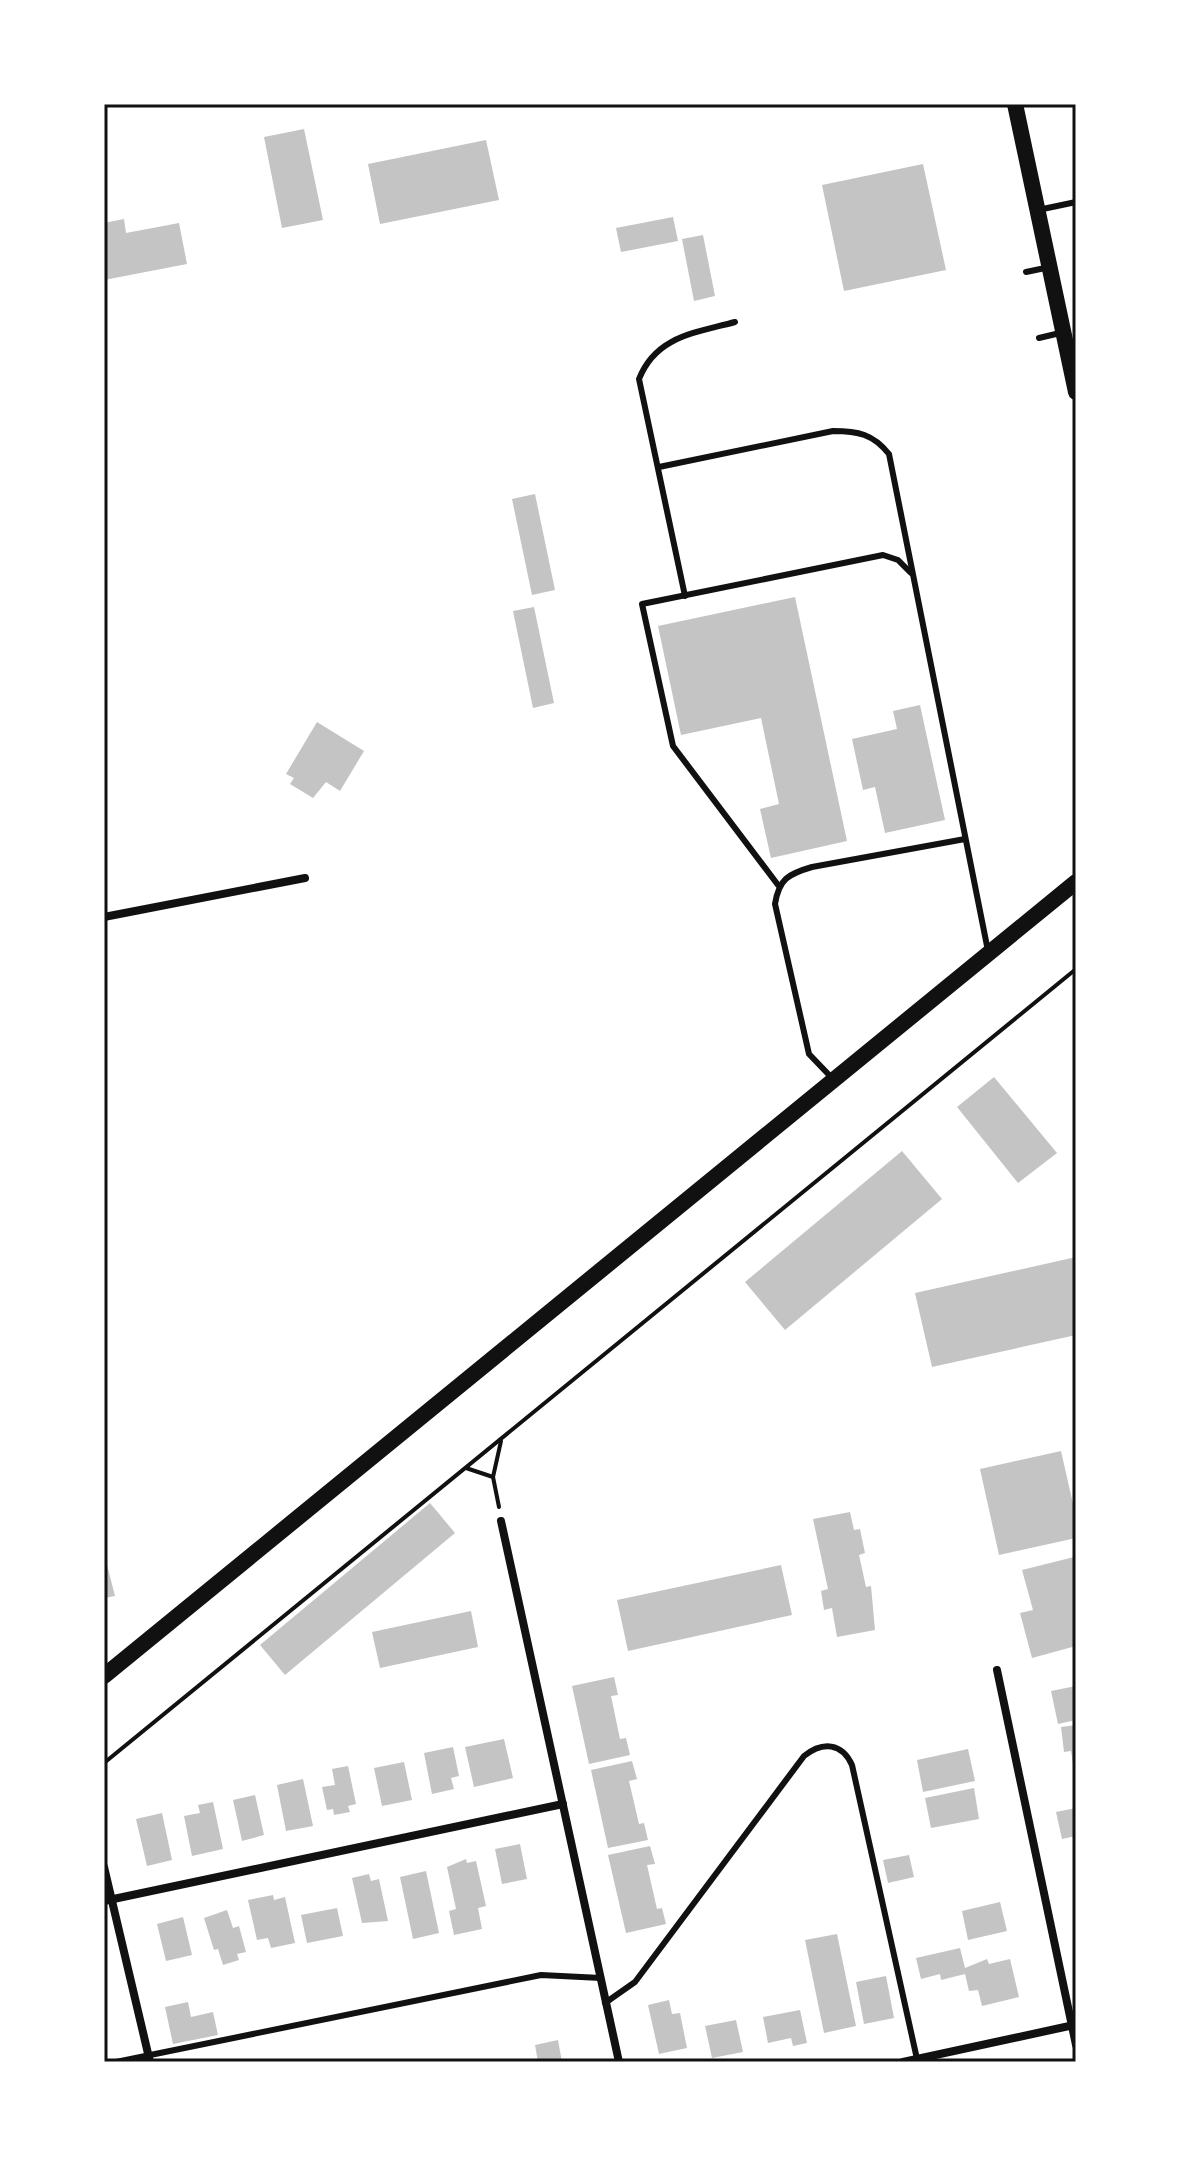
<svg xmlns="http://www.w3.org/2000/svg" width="1180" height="2166" viewBox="0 0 1180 2166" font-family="'DejaVu Sans',sans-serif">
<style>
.building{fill:#c4c4c4}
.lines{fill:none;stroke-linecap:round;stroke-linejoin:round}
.path{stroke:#111;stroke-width:4}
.service{stroke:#111;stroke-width:6}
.minor{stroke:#111;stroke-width:8}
.secondary{stroke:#111;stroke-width:16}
.neatline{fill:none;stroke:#111;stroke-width:3}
</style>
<rect width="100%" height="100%" fill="#fff"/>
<!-- building -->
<g class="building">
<path d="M304,129L323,220L282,228L264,137Z"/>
<path d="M486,140L499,200L380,224L368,164Z"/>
<path d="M923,164L946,270L844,291L822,185Z"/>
<path d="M673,217L678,241L621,252L616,228Z"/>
<path d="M124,219L126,233L179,223L187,264L104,280V223Z"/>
<path d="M703,235L715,296L694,301L682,239Z"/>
<path d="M535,494L555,590L532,595L512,499Z"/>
<path d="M795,597L847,841L771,858L760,809L779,804L761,718L681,735L658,626Z"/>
<path d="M534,607L554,703L533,708L513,611Z"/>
<path d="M920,705L945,820L885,833L875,787L863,790L852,739L897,729L893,711Z"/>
<path d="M317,722L364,751L340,791L326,782L313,798L290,784L294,778L286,774Z"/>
<path d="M994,1077L1057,1153L1018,1183L957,1107Z"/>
<path d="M902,1151L942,1199L785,1330L745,1282Z"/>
<path d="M1076,1257V1335L932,1367L915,1293Z"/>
<path d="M1061,1451L1076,1517V1538L999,1555L980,1469Z"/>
<path d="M430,1503L455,1533L285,1675L260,1645Z"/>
<path d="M850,1512L854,1530L860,1529L865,1553L859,1555L866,1587L871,1586L875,1630L837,1637L832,1608L824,1610L821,1591L828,1589L813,1519Z"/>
<path d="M104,1553L115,1596L104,1598Z"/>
<path d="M1074,1557L1076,1646L1032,1658L1020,1613L1033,1610L1022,1570Z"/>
<path d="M781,1565L792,1615L628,1651L617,1600Z"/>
<path d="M471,1611L478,1647L380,1668L372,1632Z"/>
<path d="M614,1677L618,1695L611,1696L620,1739L626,1738L630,1755L589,1764L572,1686Z"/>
<path d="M1076,1686V1720L1058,1724L1051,1691Z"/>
<path d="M1076,1725V1763L1073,1764L1071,1751L1064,1752L1061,1727Z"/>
<path d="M504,1739L513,1778L474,1787L465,1747Z"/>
<path d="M453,1747L459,1776L451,1778L454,1789L432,1794L424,1753Z"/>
<path d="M968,1749L975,1781L923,1792L917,1760Z"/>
<path d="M632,1761L637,1779L629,1781L639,1824L644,1823L648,1840L608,1848L591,1770Z"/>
<path d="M404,1762L412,1800L382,1806L374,1768Z"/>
<path d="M348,1766L356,1804L348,1806L350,1812L334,1815L333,1809L327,1810L322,1787L335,1785L332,1769Z"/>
<path d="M303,1779L313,1826L286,1831L277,1785Z"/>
<path d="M974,1788L979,1819L931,1828L925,1798Z"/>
<path d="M255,1795L264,1835L242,1841L233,1800Z"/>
<path d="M213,1802L223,1849L192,1856L184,1816L200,1813L198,1805Z"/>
<path d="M1076,1808V1836L1062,1839L1056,1812Z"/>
<path d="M162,1813L172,1860L147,1866L136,1819Z"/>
<path d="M520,1844L527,1879L502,1884L495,1849Z"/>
<path d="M650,1846L655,1864L647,1865L657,1909L662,1908L666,1924L626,1933L608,1855Z"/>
<path d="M909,1855L914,1877L888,1883L883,1860Z"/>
<path d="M466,1859L467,1863L476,1861L486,1906L478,1908L482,1929L454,1935L449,1911L456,1909L447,1867Z"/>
<path d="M426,1871L439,1933L413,1939L400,1877Z"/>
<path d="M369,1874L371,1881L379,1879L388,1921L362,1923L352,1878Z"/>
<path d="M273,1895L274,1900L285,1897L295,1943L271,1948L268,1938L257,1940L248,1900Z"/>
<path d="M1000,1902L1007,1931L968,1940L962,1911Z"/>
<path d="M337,1908L343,1936L307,1943L301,1915Z"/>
<path d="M227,1910L233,1928L239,1926L246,1952L237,1954L239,1960L223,1965L218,1949L214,1950L204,1918Z"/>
<path d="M183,1917L192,1955L166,1961L157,1924Z"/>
<path d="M837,1934L856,2026L824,2033L805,1940Z"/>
<path d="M960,1948L965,1968L987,1959L989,1964L1010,1959L1019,1997L982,2006L978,1990L969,1991L965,1974L941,1980L940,1974L921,1979L916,1958Z"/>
<path d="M886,1976L894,2018L864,2024L856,1982Z"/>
<path d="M669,2000L672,2014L680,2013L687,2048L659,2054L648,2005Z"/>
<path d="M188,2002L191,2017L213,2012L218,2035L173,2044L165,2007Z"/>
<path d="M800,2010L807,2043L793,2046L791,2038L768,2043L763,2017Z"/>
<path d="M736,2020L743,2052L712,2058L705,2026Z"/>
<path d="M558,2040L562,2062H538L535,2045Z"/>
</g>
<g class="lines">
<!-- path -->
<g class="path">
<path d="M466,1468L493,1477"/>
<path d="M499,1507L493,1477L501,1441"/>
<path d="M104,1763L1076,969"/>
</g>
<!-- service -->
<g class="service">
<path d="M1038,210L1076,202"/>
<path d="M1026,272L1050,267"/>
<path d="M1039,338L1060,333"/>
<path d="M659,467L833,431C858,431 873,434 889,454L988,951"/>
<path d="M685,596L639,379C656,336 695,333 735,322"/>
<path d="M778,885L673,746L642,604L883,555L898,560L911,573"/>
<path d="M832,1078L809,1054L775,904C779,879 788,874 812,867L965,839"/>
<path d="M605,2003L635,1982L804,1756C823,1741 842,1743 852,1765L917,2059"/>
<path d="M116,2062L541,1975L601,1978"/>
</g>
<!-- minor -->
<g class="minor">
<path d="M104,917L305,878"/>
<path d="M501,1521L619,2062"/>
<path d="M997,1670L1076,2045"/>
<path d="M104,1867L150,2062"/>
<path d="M104,1901L563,1804"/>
<path d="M903,2062L1074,2025"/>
</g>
<!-- secondary -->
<g class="secondary">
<path d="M1015,104L1076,392"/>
<path d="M104,1676L1076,882"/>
</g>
</g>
<!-- border -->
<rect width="1180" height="2166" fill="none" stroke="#ffffff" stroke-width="212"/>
<rect x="106" y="106" width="968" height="1954" class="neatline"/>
</svg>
